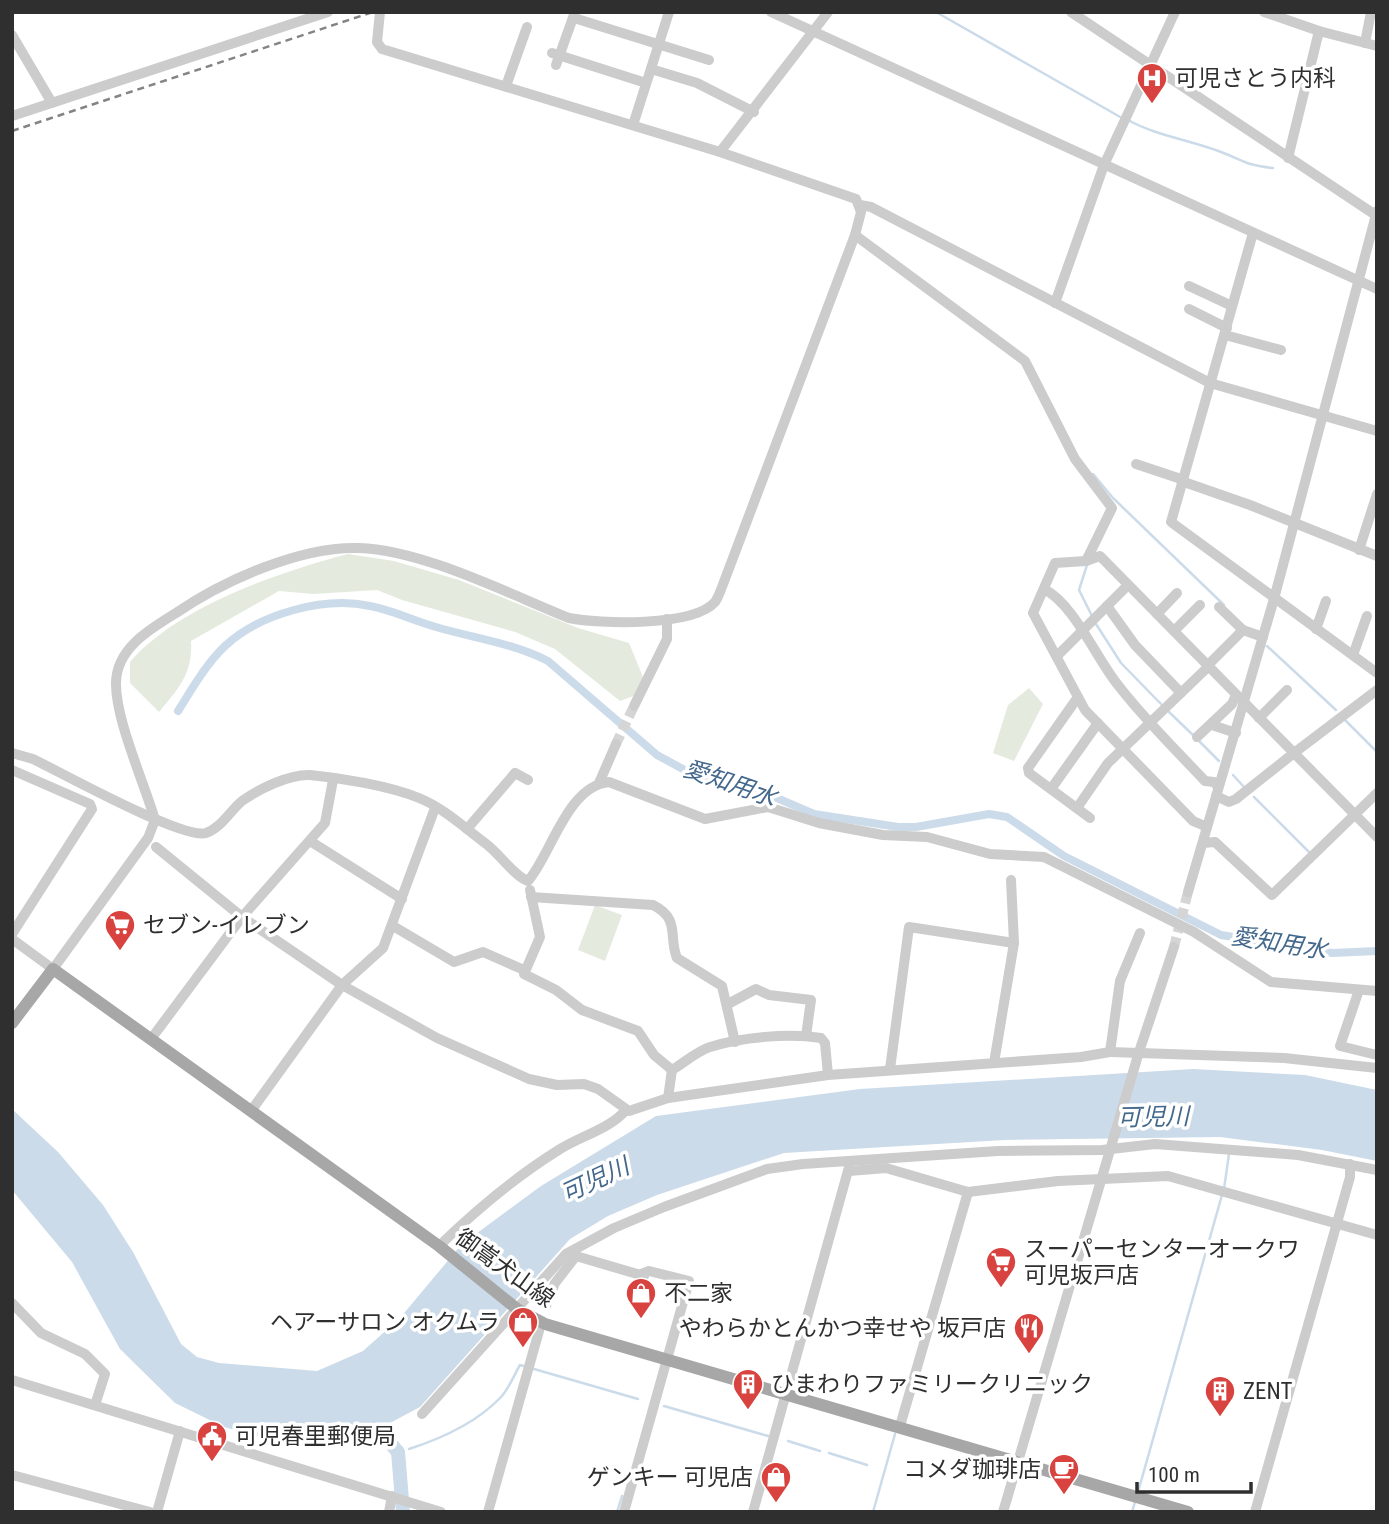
<svg xmlns="http://www.w3.org/2000/svg" width="1389" height="1524" viewBox="0 0 1389 1524" font-family="'Roboto Condensed','Noto Sans JP',sans-serif">
<style>
.green{fill:#e4ebde}
.water{fill:#cbdbe9}
.lines{fill:none;stroke-linecap:round;stroke-linejoin:round}
.stream{stroke:#cbdbe9;stroke-width:2.5}
.canal{stroke:#cbdbe9;stroke-width:8}
.river{stroke:#cbdbe9;stroke-width:14}
.minor-tunnel{stroke:#d5d5d5;stroke-width:10;stroke-dasharray:10 5;stroke-linecap:butt}
.minor{stroke:#ccc;stroke-width:10}
.major{stroke:#a7a7a7;stroke-width:12}
.rail{stroke:#848484;stroke-width:2.5;stroke-dasharray:7 5;stroke-linecap:butt}
.labels{text-anchor:middle;stroke-width:7;stroke-linejoin:round;paint-order:stroke}
.poi-label{font-size:23px;fill:#2f2f2f;stroke:#fff;text-anchor:start}
.street-label{font-size:23px;fill:#2f2f2f;stroke:#fff}
.water-label{font-size:24px;font-style:italic;fill:#43688b;stroke:#fff}
</style>
<rect width="100%" height="100%" fill="#fff"/>
<!-- green -->
<g class="green">
<path d="M348,554L394,561L459,580L578,628L629,643L643,677L636,695L620,701L555,649L515,632L402,600L377,590L314,594L279,591L191,641C193,673 179,688 159,712L130,683V662C177,607 279,572 348,554Z"/>
<path d="M1029,688L1043,704L1014,761L993,753L1008,705Z"/>
<path d="M595,905L622,915L605,961L578,950Z"/>
</g>
<!-- water -->
<path class="water" d="M1193,1069L1305,1075L1377,1090V1161L1322,1150L1220,1137L1005,1140L784,1153L657,1195L608,1216L570,1239L420,1407L390,1423L360,1434L323,1442L275,1441L224,1427L175,1403L120,1349L72,1262L12,1190V1109L58,1152L103,1205L133,1252L181,1344L197,1357L219,1363L317,1371L363,1351L400,1318L461,1245L541,1186L656,1116L860,1089Z"/>
<g class="lines">
<!-- stream -->
<g class="stream">
<path d="M936,12L1122,118"/>
<path d="M1128,120C1157,136 1190,140 1221,152C1245,161 1245,165 1273,168"/>
<path d="M1093,474L1113,498L1224,605"/>
<path d="M1087,565L1079,590L1092,616"/>
<path d="M1096,624L1121,663L1161,704"/>
<path d="M1267,646L1336,710"/>
<path d="M1169,712L1194,736"/>
<path d="M1345,720L1377,752"/>
<path d="M1199,741L1219,761"/>
<path d="M1233,775L1244,787"/>
<path d="M1254,797L1311,854"/>
<path d="M1224,1189L1229,1154"/>
<path d="M534,1369L638,1399"/>
<path d="M664,1406L768,1436"/>
<path d="M788,1441L820,1451"/>
<path d="M409,1449C440,1439 477,1422 500,1398C509,1389 514,1375 520,1365L527,1367"/>
<path d="M398,1452L401,1451"/>
<path d="M829,1453L867,1465"/>
<path d="M1138,1492L1222,1195"/>
<path d="M617,1512L622,1496"/>
<path d="M873,1512L895,1434"/>
<path d="M1132,1512L1135,1502"/>
</g>
<!-- canal -->
<path class="canal" d="M178,711C192,689 206,664 225,646C259,614 324,596 370,606C392,610 414,621 436,627C473,638 513,643 548,661L657,755L692,774L749,786L814,814L898,827H916L989,814L1007,817L1064,856L1221,935L1332,953L1377,951"/>
<!-- river -->
<path class="river" d="M364,1413L398,1452L403,1512"/>
<!-- minor-tunnel -->
<g class="minor-tunnel">
<path d="M616,744L634,706"/>
<path d="M1174,947L1188,892"/>
</g>
<!-- minor -->
<g class="minor">
<path d="M771,12L1377,289"/>
<path d="M1071,12L1377,216"/>
<path d="M1264,12L1319,31L1377,46"/>
<path d="M574,18L709,60"/>
<path d="M12,35L52,103"/>
<path d="M1365,43L1371,12"/>
<path d="M552,53L646,83"/>
<path d="M556,65L575,12"/>
<path d="M651,69L697,83L754,112"/>
<path d="M506,86L527,27"/>
<path d="M12,116L328,12"/>
<path d="M633,125L669,12"/>
<path d="M720,152L828,12"/>
<path d="M1288,158L1319,31"/>
<path d="M860,205L871,207L1210,383L1377,431"/>
<path d="M1253,233L1171,522L1377,673"/>
<path d="M855,235L1025,361L1075,459L1112,508L1086,561"/>
<path d="M1189,286L1232,306"/>
<path d="M1055,303L1104,165L1175,12"/>
<path d="M1189,309L1227,328"/>
<path d="M1225,335L1281,350"/>
<path d="M1136,464L1184,480"/>
<path d="M1184,482L1250,505L1377,556"/>
<path d="M1359,550L1377,494"/>
<path d="M1044,589C1074,604 1096,658 1118,685C1144,719 1176,750 1205,781L1214,782L1218,787"/>
<path d="M1107,606L1135,645L1181,693"/>
<path d="M1219,607L1243,630L1263,637"/>
<path d="M1157,614L1177,593"/>
<path d="M1316,629L1326,601"/>
<path d="M1174,631L1200,605"/>
<path d="M1058,655L1128,585"/>
<path d="M1353,655L1367,616"/>
<path d="M1208,665L1243,630"/>
<path d="M1377,690L1294,753L1377,837"/>
<path d="M1078,697L1028,768L1029,773L1090,818"/>
<path d="M634,706L667,639V619"/>
<path d="M1259,718L1287,690"/>
<path d="M1212,725L1236,733"/>
<path d="M1197,737L1232,704L1236,695"/>
<path d="M12,753L33,759C62,773 183,840 206,833C221,828 230,811 242,801C259,789 289,774 310,775C342,778 390,786 419,798C442,807 465,828 485,843C499,853 514,876 528,881C551,855 567,786 609,782L705,819L768,807L819,823L883,835L927,837L990,854L1044,857L1194,932L1271,982L1377,991"/>
<path d="M12,770L90,804L92,809L12,934"/>
<path d="M599,783L616,744"/>
<path d="M1051,789L1098,723"/>
<path d="M1077,808L1108,763L1209,666"/>
<path d="M1207,827L1193,821L1085,710L1033,613L1055,563L1086,561L1100,556L1294,753L1236,799L1229,802L1216,796"/>
<path d="M467,829L515,773L528,780"/>
<path d="M310,841L402,899"/>
<path d="M1203,843L1215,842L1272,895L1377,793"/>
<path d="M156,847L242,917L342,985L383,948L435,808"/>
<path d="M1011,880L1014,943"/>
<path d="M530,890L540,937L524,974L556,990L582,1010L638,1031L654,1055L672,1070"/>
<path d="M1188,892L1274,599L1377,211"/>
<path d="M531,897L653,905C681,919 668,937 677,958L722,986L735,1042"/>
<path d="M393,926L454,962L483,952L524,970"/>
<path d="M1140,933L1120,981L1110,1052L1284,1058L1377,1068"/>
<path d="M12,939L53,969L148,838L155,820C144,782 115,719 116,682C117,648 150,629 176,613C223,581 300,546 359,548C423,550 509,594 569,618C599,624 693,627 715,602C718,598 720,592 722,587L855,235L861,212L856,199L720,152L382,49L377,42L380,12"/>
<path d="M1359,990L1340,1046L1377,1055"/>
<path d="M728,1004L756,989L769,995L811,1000L806,1036"/>
<path d="M151,1039L242,917L325,823L333,780"/>
<path d="M890,1069L909,927L1014,943L994,1063"/>
<path d="M668,1098L672,1070C684,1063 697,1051 710,1047C742,1037 788,1033 821,1038L825,1043L828,1075"/>
<path d="M251,1111L342,985L437,1038L529,1079L557,1085L584,1084L598,1089L629,1111L668,1098L828,1075L1081,1057L1110,1052"/>
<path d="M849,1171L886,1168L968,1192L1058,1181L1168,1176L1377,1235"/>
<path d="M439,1246C476,1210 514,1178 557,1151C578,1137 610,1129 626,1110"/>
<path d="M12,1303L41,1333L85,1354L105,1374L95,1405"/>
<path d="M546,1306L555,1283L576,1256L644,1276"/>
<path d="M12,1380L441,1512"/>
<path d="M422,1414L566,1254L614,1228L664,1207L767,1169L803,1164L998,1151L1102,1150L1155,1144L1298,1155L1377,1170"/>
<path d="M900,1426L968,1192"/>
<path d="M12,1475L150,1512"/>
<path d="M157,1512L180,1431"/>
<path d="M389,1512L392,1496"/>
<path d="M488,1512L539,1331"/>
<path d="M624,1512L689,1281L649,1271L639,1275"/>
<path d="M753,1512L849,1167"/>
<path d="M1003,1512L1139,1052L1174,947"/>
<path d="M1255,1512L1350,1177V1164"/>
</g>
<!-- major -->
<path class="major" d="M12,1023L53,969L439,1246L517,1309L545,1324L1188,1512"/>
<!-- rail -->
<path class="rail" d="M12,131L373,12"/>
</g>
<!-- icons -->
<defs>
<g id="hospital-pin" transform="scale(1.575)"><path d="M0 17L-7.5 6A9.5 9.5 0 1 1 7.5 6Z" fill="#d8423f" stroke="#fff"/><path d="M-5-5h3v3.5h4V-5h3V5h-3V1.5h-4V5h-3Z" fill="#fff"/></g>
<g id="supermarket-pin" transform="scale(1.575)"><path d="M0 17L-7.5 6A9.5 9.5 0 1 1 7.5 6Z" fill="#d8423f" stroke="#fff"/><path d="M-6-5.5h2.5l.6 2H6L4.5 2H-2.5L-4.4-4H-6ZM-1.5 3.2a1.3 1.3 0 1 0 .1 0ZM3 3.2a1.3 1.3 0 1 0 .1 0Z" fill="#fff"/></g>
<g id="shop-pin" transform="scale(1.575)"><path d="M0 17L-7.5 6A9.5 9.5 0 1 1 7.5 6Z" fill="#d8423f" stroke="#fff"/><path d="M-5-2.5h2.3a2.7 3.5 0 0 1 5.4 0H5L5.5 6h-11ZM-1.5-2.5h3a1.5 2.3 0 0 0-3 0Z" fill="#fff"/></g>
<g id="restaurant-pin" transform="scale(1.575)"><path d="M0 17L-7.5 6A9.5 9.5 0 1 1 7.5 6Z" fill="#d8423f" stroke="#fff"/><path d="M-5-6h1v4h1v-4h1v4h1v-4h1v5L-1.5 .5V6h-2V.5L-5-1ZM5-6V6H3V1.5H1.5Q1.5-4 5-6Z" fill="#fff"/></g>
<g id="building-pin" transform="scale(1.575)"><path d="M0 17L-7.5 6A9.5 9.5 0 1 1 7.5 6Z" fill="#d8423f" stroke="#fff"/><path d="M-4-6H4V6H1V3H-1V6H-4ZM-2.5-4.3h1.7v1.8h-1.7ZM.8-4.3h1.7v1.8H.8ZM-2.5-1h1.7V.8h-1.7ZM.8-1h1.7V.8H.8Z" fill="#fff"/></g>
<g id="civic-pin" transform="scale(1.575)"><path d="M0 17L-7.5 6A9.5 9.5 0 1 1 7.5 6Z" fill="#d8423f" stroke="#fff"/><path d="M-.6-6.5H3V-4.5H.6V-3L4-1V1h2V6H-6V1h2V-1L-.6-3ZM-1.2 2.5V6h2.4V2.5Z" fill="#fff"/></g>
<g id="cafe-pin" transform="scale(1.575)"><path d="M0 17L-7.5 6A9.5 9.5 0 1 1 7.5 6Z" fill="#d8423f" stroke="#fff"/><path d="M-5.5-4.5H6V0H3Q3 3.5 0 3.5H-2.5Q-5.5 3.5-5.5 0ZM3-3.2v2h1.7v-2ZM-6 4.5H4V6H-6Z" fill="#fff"/></g>
</defs>
<g fill-rule="evenodd">
<use href="#hospital-pin" x="1152" y="78"/>
<use href="#supermarket-pin" x="120" y="925"/>
<use href="#supermarket-pin" x="1001" y="1262"/>
<use href="#shop-pin" x="641" y="1293"/>
<use href="#shop-pin" x="523" y="1322"/>
<use href="#restaurant-pin" x="1029" y="1328"/>
<use href="#building-pin" x="748" y="1384"/>
<use href="#building-pin" x="1220" y="1391"/>
<use href="#civic-pin" x="212" y="1436"/>
<use href="#cafe-pin" x="1064" y="1469"/>
<use href="#shop-pin" x="776" y="1477"/>
</g>
<g class="labels">
<!-- poi labels -->
<g class="poi-label">
<text x="1175" y="86">可児さとう内科</text>
<text x="143" y="933">セブン-イレブン</text>
<text x="1024" y="1257">スーパーセンターオークワ<tspan x="1024" dy="26">可児坂戸店</tspan></text>
<text x="664" y="1301">不二家</text>
<text x="500" y="1330" text-anchor="end">ヘアーサロン オクムラ</text>
<text x="1006" y="1336" text-anchor="end">やわらかとんかつ幸せや 坂戸店</text>
<text x="771" y="1392">ひまわりファミリークリニック</text>
<text x="1243" y="1399">ZENT</text>
<text x="235" y="1444">可児春里郵便局</text>
<text x="1041" y="1477" text-anchor="end">コメダ珈琲店</text>
<text x="753" y="1485" text-anchor="end">ゲンキー 可児店</text>
</g>
<!-- street labels -->
<g class="street-label">
<text transform="translate(505 1268) rotate(36)" y="8">御嵩犬山線</text>
</g>
<!-- water labels -->
<g class="water-label">
<text transform="translate(730 783) rotate(19)" y="8">愛知用水</text>
<text transform="translate(1279 943) rotate(9)" y="8">愛知用水</text>
<text transform="translate(1153 1117) rotate(-1)" y="8">可児川</text>
<text transform="translate(595 1180) rotate(-25)" y="8">可児川</text>
</g>
</g>
<!-- border -->
<rect width="1389" height="1524" fill="none" stroke="#2f2f2f" stroke-width="28"/>
<!-- scale -->
<path d="M1137 1482v10h114v-10" fill="none" stroke="#2f2f2f" stroke-width="3.5"/>
<text x="1148" y="1482" font-size="21" fill="#2f2f2f" stroke="#ffffff" stroke-width="5" paint-order="stroke">100 m</text>
</svg>
